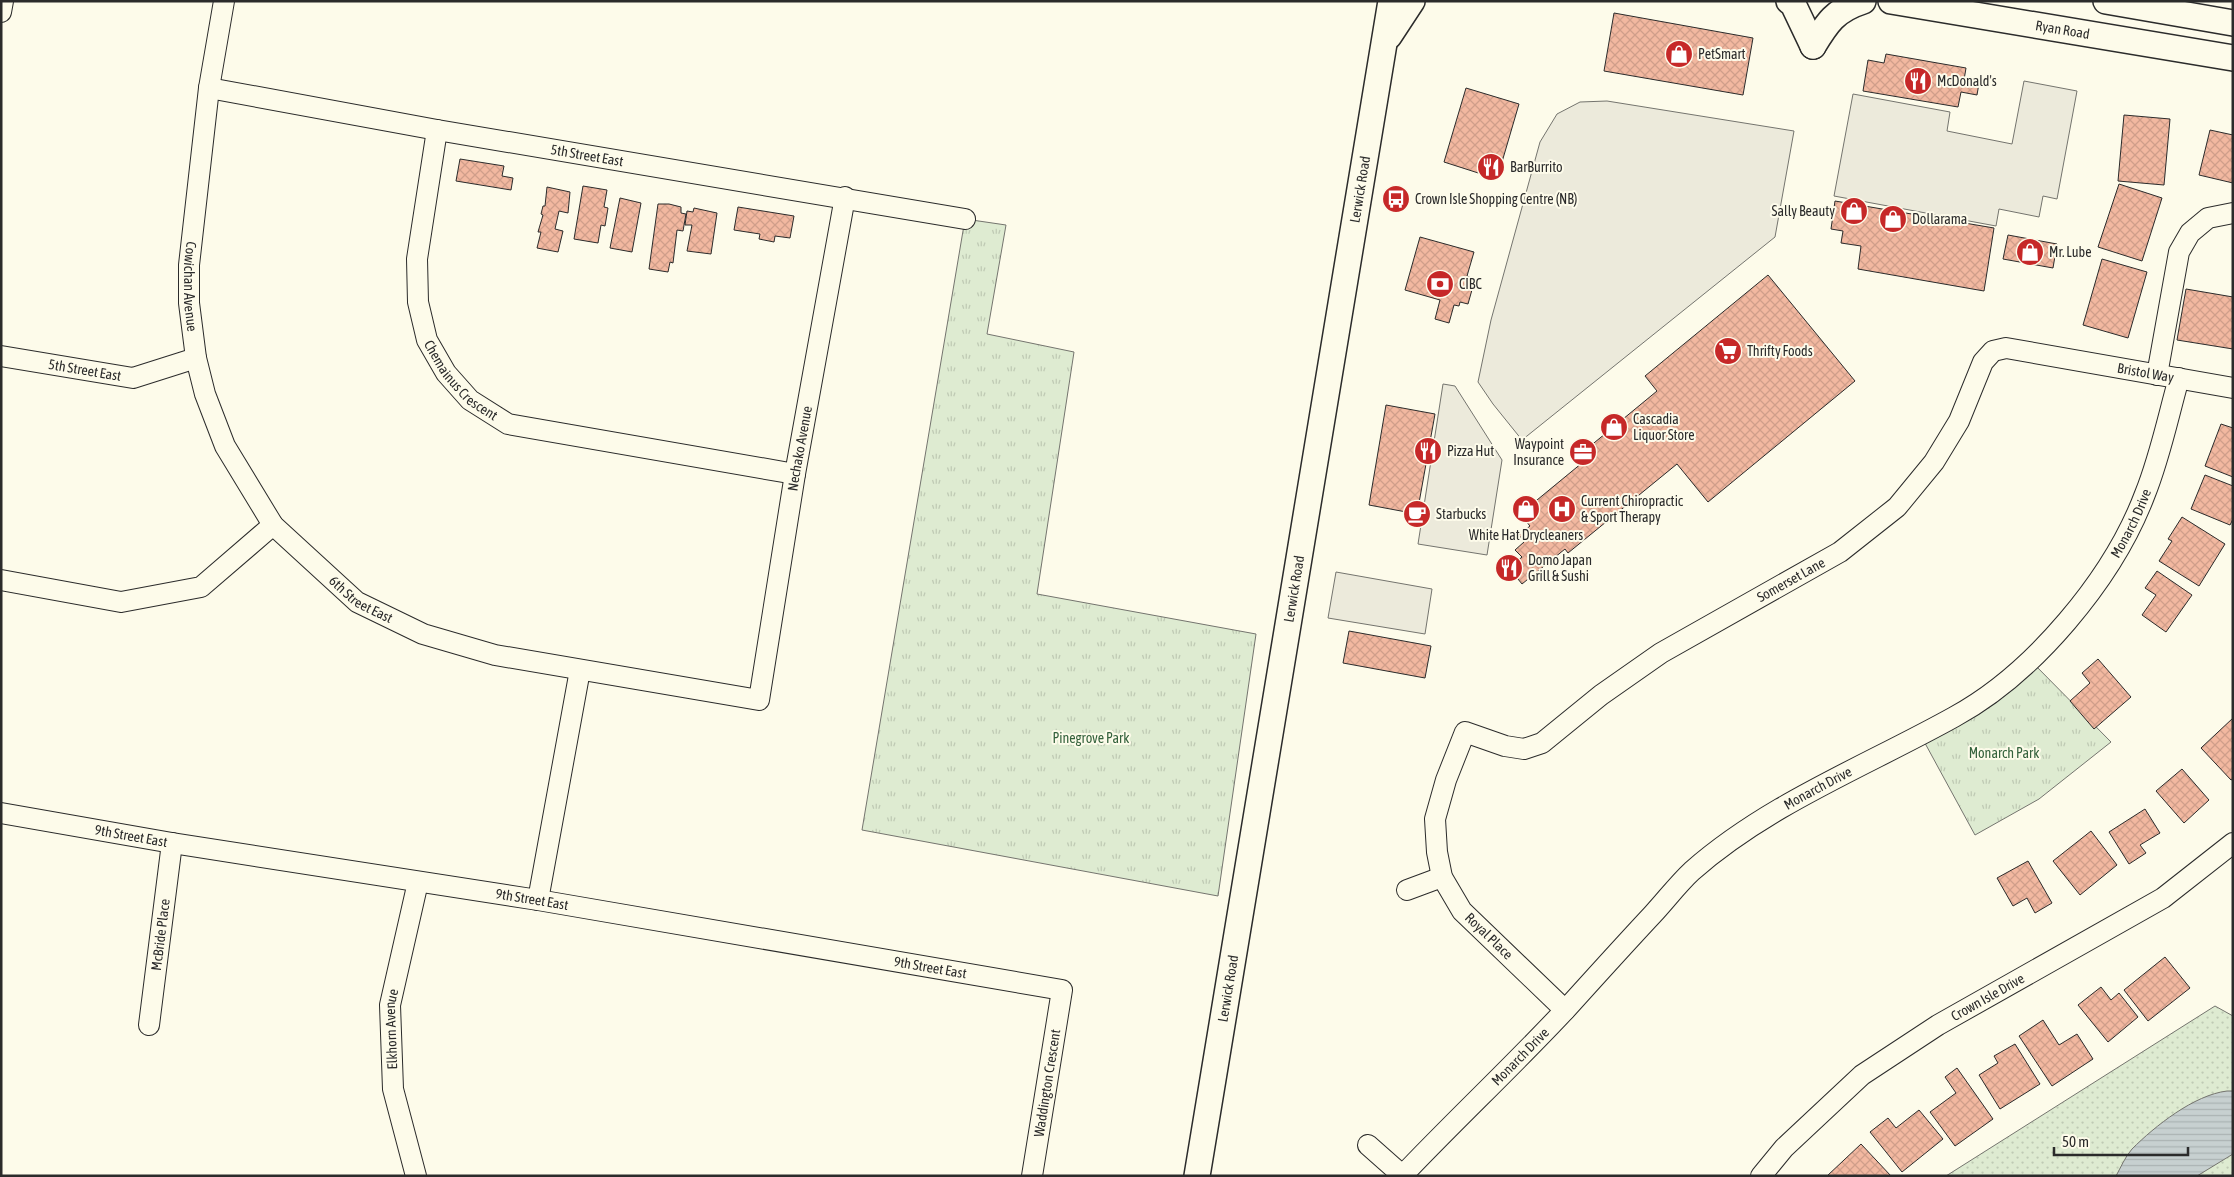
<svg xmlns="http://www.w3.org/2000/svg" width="2234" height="1177" viewBox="0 0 2234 1177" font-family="'Asap Condensed',sans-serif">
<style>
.grass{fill:url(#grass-dots);stroke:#74746e}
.park{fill:url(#park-tufts);stroke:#74746e}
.parking{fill:#eceadb;stroke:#74746e}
.water{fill:url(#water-rules);stroke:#74746e}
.building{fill:url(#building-cross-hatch);stroke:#2b2b2b}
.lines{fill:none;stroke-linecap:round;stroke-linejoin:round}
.minor-casing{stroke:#2b2b2b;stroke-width:22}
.major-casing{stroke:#2b2b2b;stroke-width:28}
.minor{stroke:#fdfbea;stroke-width:20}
.major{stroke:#fdfbea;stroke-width:25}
.labels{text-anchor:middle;stroke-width:4;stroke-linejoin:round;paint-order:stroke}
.street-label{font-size:14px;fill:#2b2b2b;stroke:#fdfbea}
.poi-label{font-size:14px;fill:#2b2b2b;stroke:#fdfbea;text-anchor:start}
.park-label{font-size:14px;fill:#34623c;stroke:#fdfbea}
</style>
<defs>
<pattern id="grass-dots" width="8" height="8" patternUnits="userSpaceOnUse" patternTransform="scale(1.25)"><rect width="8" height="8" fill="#deebd1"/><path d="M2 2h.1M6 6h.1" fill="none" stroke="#bfcab4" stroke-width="1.8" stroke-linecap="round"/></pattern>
<pattern id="park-tufts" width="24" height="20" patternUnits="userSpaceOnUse" patternTransform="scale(1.25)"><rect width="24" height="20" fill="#deebd1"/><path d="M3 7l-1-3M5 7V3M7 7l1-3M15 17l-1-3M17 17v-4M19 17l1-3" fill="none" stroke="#bfcab4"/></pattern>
<pattern id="water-rules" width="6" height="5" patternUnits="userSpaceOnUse" patternTransform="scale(1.25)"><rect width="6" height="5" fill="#c7d0d0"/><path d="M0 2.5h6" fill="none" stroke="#abb3b3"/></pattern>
<pattern id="building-cross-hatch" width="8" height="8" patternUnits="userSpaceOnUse" patternTransform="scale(1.25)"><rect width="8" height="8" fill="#f2b8a0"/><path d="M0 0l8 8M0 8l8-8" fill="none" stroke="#d09e8a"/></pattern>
</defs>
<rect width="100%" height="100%" fill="#fdfbea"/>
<!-- grass -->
<path class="grass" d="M2215,1006L2233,1016V1176H1946Z"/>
<!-- park -->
<g class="park">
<path d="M965,219L1006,225L987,334L1074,352L1037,594L1256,634L1218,896L862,830Z"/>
<path d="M2031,661L2111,742L2039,799L1975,835L1920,734Z"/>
</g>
<!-- parking -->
<g class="parking">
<path d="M2024,81L2077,91L2057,199L2043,196L2039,217L1999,209L1996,226L1834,196L1853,94L1950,112L1947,131L2012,144Z"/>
<path d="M1607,101L1794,131L1775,237L1522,440L1493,404L1478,382L1491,320L1540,142L1557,114L1580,102Z"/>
<path d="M1443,384L1455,386L1502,460L1487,555L1418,544Z"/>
<path d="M1336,572L1432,589L1425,634L1328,618Z"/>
</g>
<!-- water -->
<path class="water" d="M2227,1091H2233V1154L2197,1176H2116C2121,1167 2125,1157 2132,1149C2155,1126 2194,1095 2227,1091Z"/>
<!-- building -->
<g class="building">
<path d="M1614,13L1753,38L1743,95L1604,71Z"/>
<path d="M1886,54L1966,68L1964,80L1979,83L1977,95L1961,92L1958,107L1863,91L1868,60L1884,63Z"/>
<path d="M1466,88L1519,104L1497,179L1444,162Z"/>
<path d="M2124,115L2170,119L2164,185L2118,181Z"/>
<path d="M2210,130L2233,135V183L2199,175Z"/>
<path d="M460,159L504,166L502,176L513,178L511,190L456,181Z"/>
<path d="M2119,184L2162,198L2142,261L2098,247Z"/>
<path d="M583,186L607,190L604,207L608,208L605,226L601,225L598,243L574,239Z"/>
<path d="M547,187L570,192L568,213L559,211L555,229L563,231L558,252L537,248L541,232H538L543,215L541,214L543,206H545Z"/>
<path d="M620,198L641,203L632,252L610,248Z"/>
<path d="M1835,201L1994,228L1984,291L1858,269L1861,246L1841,243L1843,231L1831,229Z"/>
<path d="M658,204H669L681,207V213L686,214L683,231L677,230L673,263L670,262L668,272L649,269Z"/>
<path d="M738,207L794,216L790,238L775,236L774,242L759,239L760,234L734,230Z"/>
<path d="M694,208L717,213L711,254L687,251L692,225H685L687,211L693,212Z"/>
<path d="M2008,235L2057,244L2053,268L2003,259Z"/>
<path d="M1420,237L1474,252L1467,276L1475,279L1468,304L1460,302L1459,306L1454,305L1449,323L1435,319L1440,300L1405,290Z"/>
<path d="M2102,259L2147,272L2128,338L2083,325Z"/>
<path d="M1768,275L1855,381L1708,502L1677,464L1568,553L1565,549L1522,584L1509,568L1522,557L1515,550L1524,542L1519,535L1530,526L1520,514L1588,458L1583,452L1657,391L1645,376Z"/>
<path d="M2186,289L2233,297V349L2177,340Z"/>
<path d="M1386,405L1435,414L1417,514L1369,505Z"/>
<path d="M2221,424L2233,428V477L2205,466Z"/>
<path d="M2205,475L2233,486V519L2230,525L2191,509Z"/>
<path d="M2182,517L2225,544L2199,586L2159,561L2172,541L2168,539Z"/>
<path d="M2157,571L2192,595L2166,632L2142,615L2156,595L2145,588Z"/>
<path d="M1349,631L1431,646L1425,678L1343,663Z"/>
<path d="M2098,659L2131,697L2094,729L2070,701L2090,683L2082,673Z"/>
<path d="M2233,718V779L2231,780L2201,748Z"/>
<path d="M2182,769L2209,800L2184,823L2156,791Z"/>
<path d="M2145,809L2160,833L2140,845L2146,853L2129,864L2109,832Z"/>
<path d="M2091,831L2117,865L2080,895L2053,861Z"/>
<path d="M2028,861L2052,903L2035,913L2027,898L2013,906L1997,878Z"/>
<path d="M2165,957L2190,988L2148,1021L2124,990Z"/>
<path d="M2101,987L2111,1000L2119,993L2138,1017L2108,1042L2078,1005Z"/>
<path d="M2043,1020L2059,1045L2077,1034L2093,1059L2052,1086L2019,1036Z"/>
<path d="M2015,1044L2040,1084L2000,1109L1979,1075L1998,1063L1994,1056Z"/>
<path d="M1957,1068L1993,1119L1955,1146L1930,1112L1956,1093L1945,1077Z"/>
<path d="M1919,1110L1943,1139L1902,1172L1870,1132L1888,1118L1896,1128Z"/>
<path d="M1861,1144L1891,1176H1827Z"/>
</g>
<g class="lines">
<!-- minor casing -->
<g class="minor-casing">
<g id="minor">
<path id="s1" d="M224,1L209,88L189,265V303L196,358L205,394L225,446L273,525L357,602L423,634L495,655L759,700L795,474L845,197"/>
<path d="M1,12L3,1"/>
<path id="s2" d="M209,88L437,130L965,219"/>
<path id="s3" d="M437,130L417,259L418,302L427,340L446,373L470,400L508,424L795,474"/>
<path id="s4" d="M1,356L133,378L196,358"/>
<path d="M2157,375L2179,252L2190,233L2208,218L2233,213"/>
<path d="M1,580L121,602L201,587L273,525"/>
<path id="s5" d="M1,813L172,843L538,900L1062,990L1032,1176"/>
<path d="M1407,890L1442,877"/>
<path d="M538,900L580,670"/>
<path id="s6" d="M1565,1010L1462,911L1442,877L1437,852L1435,819L1446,780L1465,732L1505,746L1524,749L1542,743L1601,695L1661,653L1840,552L1897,507L1934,462L1959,421L1983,362L1993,351L2006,348L2233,388"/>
<path id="s7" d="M149,1025L172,843"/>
<path d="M1368,1145L1403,1176"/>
<path id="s8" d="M416,1176L393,1089L390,1005L418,882"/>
<path id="s9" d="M1402,1176C1456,1119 1514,1065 1568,1007C1596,976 1624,945 1653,914C1666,900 1678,884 1692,871C1768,804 1866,766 1954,717C2033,674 2113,579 2145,494C2160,457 2168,417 2179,378"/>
<path id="s10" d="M1761,1176L1784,1148L1862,1075L1938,1025L2163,898L2233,843"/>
</g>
</g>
<!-- major casing -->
<g class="major-casing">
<g id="major">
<path d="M1789,1L1793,4L1813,46"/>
<path id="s11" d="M1891,1L2233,58"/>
<path d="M2106,1L2233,23"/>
<path d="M1389,36L1412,1"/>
<path d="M1813,46C1827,23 1835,10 1863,1"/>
<path id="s12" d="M1197,1176L1391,1"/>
</g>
</g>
<!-- minor -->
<use href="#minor" class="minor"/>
<!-- major -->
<use href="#major" class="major"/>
</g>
<!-- icons -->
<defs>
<g id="shop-disc" transform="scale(1.4375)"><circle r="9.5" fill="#c62828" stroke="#fdfbea"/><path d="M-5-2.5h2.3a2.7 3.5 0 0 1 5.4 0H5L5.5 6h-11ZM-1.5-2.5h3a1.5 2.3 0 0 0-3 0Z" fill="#fff"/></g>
<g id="restaurant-disc" transform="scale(1.4375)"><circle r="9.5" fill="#c62828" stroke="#fdfbea"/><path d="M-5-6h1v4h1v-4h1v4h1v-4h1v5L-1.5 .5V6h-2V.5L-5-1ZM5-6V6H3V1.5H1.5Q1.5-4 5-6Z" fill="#fff"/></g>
<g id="bus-disc" transform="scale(1.4375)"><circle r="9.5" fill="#c62828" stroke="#fdfbea"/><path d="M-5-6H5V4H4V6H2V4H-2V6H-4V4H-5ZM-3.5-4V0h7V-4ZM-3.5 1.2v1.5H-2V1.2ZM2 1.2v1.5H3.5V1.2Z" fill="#fff"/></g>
<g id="bank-disc" transform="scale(1.4375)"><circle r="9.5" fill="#c62828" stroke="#fdfbea"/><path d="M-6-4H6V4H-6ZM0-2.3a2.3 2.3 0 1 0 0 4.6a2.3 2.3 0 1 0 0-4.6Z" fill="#fff"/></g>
<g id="supermarket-disc" transform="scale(1.4375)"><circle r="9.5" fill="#c62828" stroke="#fdfbea"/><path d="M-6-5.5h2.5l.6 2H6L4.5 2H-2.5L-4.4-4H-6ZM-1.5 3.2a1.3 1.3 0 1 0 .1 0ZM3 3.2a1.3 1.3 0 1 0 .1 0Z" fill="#fff"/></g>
<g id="office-disc" transform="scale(1.4375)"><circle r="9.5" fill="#c62828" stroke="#fdfbea"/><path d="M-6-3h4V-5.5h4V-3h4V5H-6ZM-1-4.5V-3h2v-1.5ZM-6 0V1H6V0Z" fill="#fff"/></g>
<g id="hospital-disc" transform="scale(1.4375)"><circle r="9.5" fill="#c62828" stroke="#fdfbea"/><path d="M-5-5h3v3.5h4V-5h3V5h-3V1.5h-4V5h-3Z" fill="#fff"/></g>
<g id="cafe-disc" transform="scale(1.4375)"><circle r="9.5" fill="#c62828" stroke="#fdfbea"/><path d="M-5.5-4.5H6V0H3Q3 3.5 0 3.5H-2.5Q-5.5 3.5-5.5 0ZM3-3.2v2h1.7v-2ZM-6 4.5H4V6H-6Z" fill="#fff"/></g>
</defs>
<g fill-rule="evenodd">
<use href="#shop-disc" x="1679" y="54"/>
<use href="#restaurant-disc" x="1918" y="81"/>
<use href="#restaurant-disc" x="1491" y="167"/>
<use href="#bus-disc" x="1396" y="199"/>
<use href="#shop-disc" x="1854" y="211"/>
<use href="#shop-disc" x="1893" y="219"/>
<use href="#shop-disc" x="2030" y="252"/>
<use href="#bank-disc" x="1440" y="284"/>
<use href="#supermarket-disc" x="1728" y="351"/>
<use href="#shop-disc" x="1614" y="427"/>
<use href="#restaurant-disc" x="1428" y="451"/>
<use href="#office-disc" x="1583" y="452"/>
<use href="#shop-disc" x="1526" y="509"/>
<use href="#hospital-disc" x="1562" y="509"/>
<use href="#cafe-disc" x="1417" y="514"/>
<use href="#restaurant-disc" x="1509" y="568"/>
</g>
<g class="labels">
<!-- street labels -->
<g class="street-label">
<text dy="5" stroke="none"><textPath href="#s11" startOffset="174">Ryan Road</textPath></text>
<text dy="5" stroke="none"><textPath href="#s2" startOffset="384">5th Street East</textPath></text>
<text dy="5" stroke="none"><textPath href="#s12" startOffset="1000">Lerwick Road</textPath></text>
<text dy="5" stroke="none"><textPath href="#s1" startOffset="288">Cowichan Avenue</textPath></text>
<text dy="5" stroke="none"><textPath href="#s4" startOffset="85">5th Street East</textPath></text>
<text dy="5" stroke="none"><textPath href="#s6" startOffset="1181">Bristol Way</textPath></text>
<text dy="5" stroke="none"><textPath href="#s3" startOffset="266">Chemainus Crescent</textPath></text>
<text dy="5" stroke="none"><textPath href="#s1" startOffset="1330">Nechako Avenue</textPath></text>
<text dy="5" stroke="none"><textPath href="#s9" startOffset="992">Monarch Drive</textPath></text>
<text dy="5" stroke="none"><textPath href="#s6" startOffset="712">Somerset Lane</textPath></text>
<text dy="5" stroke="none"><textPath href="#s12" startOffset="595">Lerwick Road</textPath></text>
<text dy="5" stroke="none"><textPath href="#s1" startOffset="661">6th Street East</textPath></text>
<text dy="5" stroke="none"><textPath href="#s9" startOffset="572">Monarch Drive</textPath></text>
<text dy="5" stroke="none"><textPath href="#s5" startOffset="132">9th Street East</textPath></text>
<text dy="5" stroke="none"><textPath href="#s5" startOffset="538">9th Street East</textPath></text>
<text dy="5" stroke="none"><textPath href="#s7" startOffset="91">McBride Place</textPath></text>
<text transform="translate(1489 936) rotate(44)" y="5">Royal Place</text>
<text dy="5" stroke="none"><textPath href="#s5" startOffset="942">9th Street East</textPath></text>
<text dy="5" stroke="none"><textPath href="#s12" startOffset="190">Lerwick Road</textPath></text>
<text dy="5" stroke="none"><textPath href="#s10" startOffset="291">Crown Isle Drive</textPath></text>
<text dy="5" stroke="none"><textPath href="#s8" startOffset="150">Elkhorn Avenue</textPath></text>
<text dy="5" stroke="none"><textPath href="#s9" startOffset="168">Monarch Drive</textPath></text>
<text transform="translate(1047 1083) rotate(-81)" y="5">Waddington Crescent</text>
</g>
<!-- poi labels -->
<g class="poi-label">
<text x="1698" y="59">PetSmart</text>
<text x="1937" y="86">McDonald's</text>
<text x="1510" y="172">BarBurrito</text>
<text x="1415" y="204">Crown Isle Shopping Centre (NB)</text>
<text x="1835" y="216" text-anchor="end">Sally Beauty</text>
<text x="1912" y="224">Dollarama</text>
<text x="2049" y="257">Mr. Lube</text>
<text x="1459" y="289">CIBC</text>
<text x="1747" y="356">Thrifty Foods</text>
<text x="1633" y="424">Cascadia<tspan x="1633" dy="16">Liquor Store</tspan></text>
<text x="1564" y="449" text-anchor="end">Waypoint<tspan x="1564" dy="16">Insurance</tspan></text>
<text x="1447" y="456">Pizza Hut</text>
<text x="1581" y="506">Current Chiropractic<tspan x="1581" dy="16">&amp; Sport Therapy</tspan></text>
<text x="1436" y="519">Starbucks</text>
<text x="1526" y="540" text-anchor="middle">White Hat Drycleaners</text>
<text x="1528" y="565">Domo Japan<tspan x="1528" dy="16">Grill &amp; Sushi</tspan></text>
</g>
<!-- park labels -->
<g class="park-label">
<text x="1091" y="743">Pinegrove Park</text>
<text x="2004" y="758">Monarch Park</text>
</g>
</g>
<!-- border -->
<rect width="2234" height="1177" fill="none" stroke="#2b2b2b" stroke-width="5"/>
<!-- scale -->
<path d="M2054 1147v8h134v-8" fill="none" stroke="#2b2b2b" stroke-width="2.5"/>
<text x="2062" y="1147" font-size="15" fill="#2b2b2b" stroke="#fdfbea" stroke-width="4" paint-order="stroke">50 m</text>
</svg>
